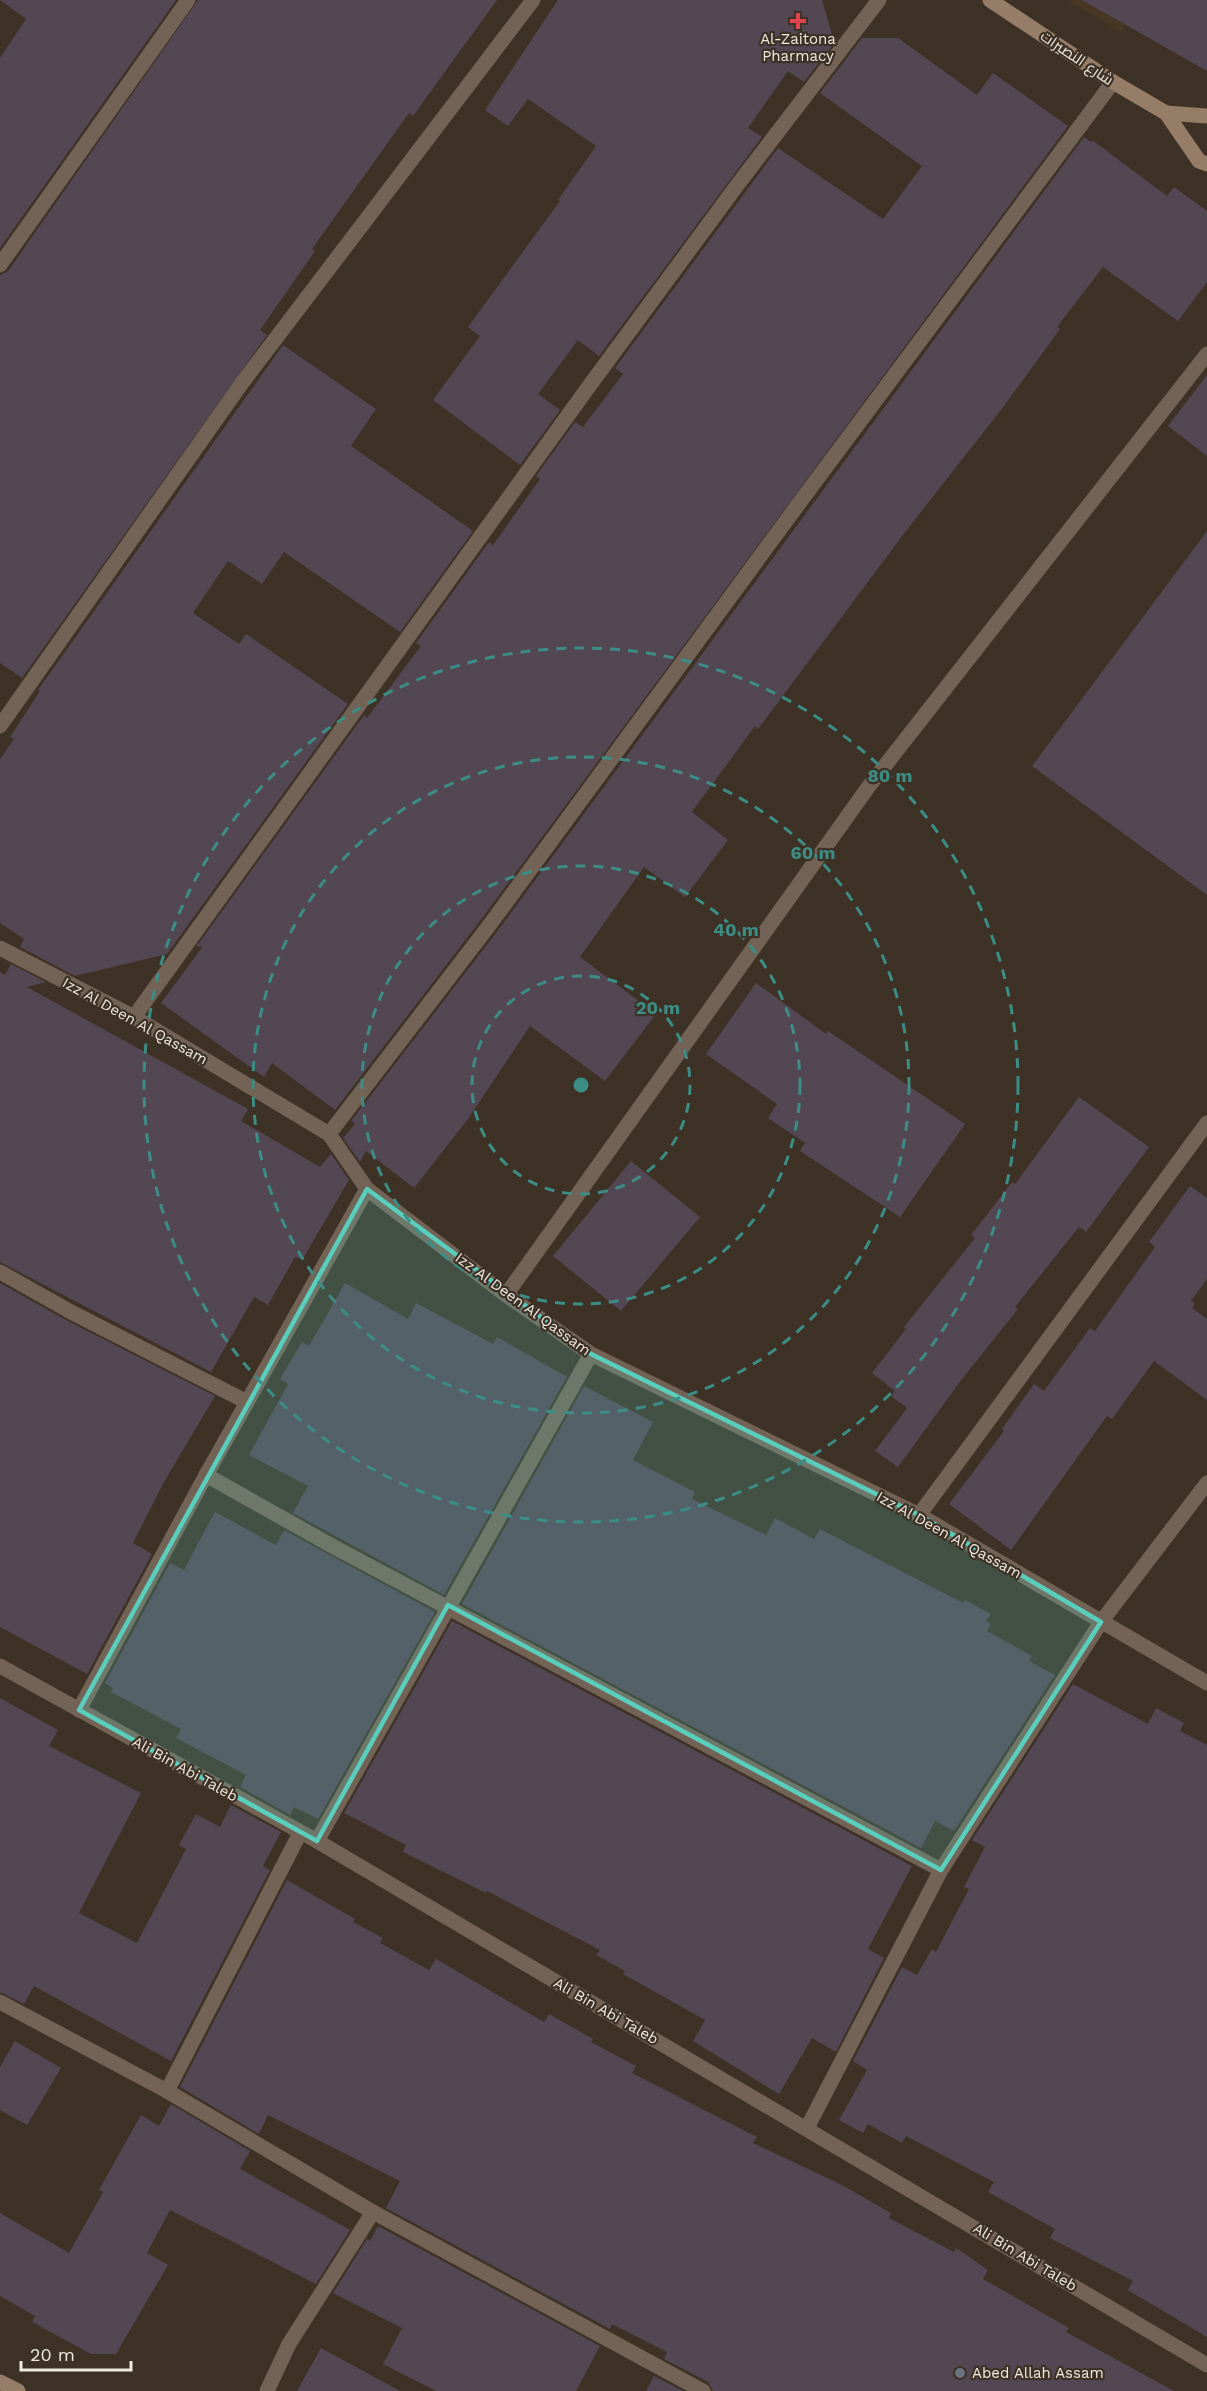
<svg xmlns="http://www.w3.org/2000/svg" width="1207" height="2391" viewBox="0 0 1207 2391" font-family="'Work Sans',Cairo,sans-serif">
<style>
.built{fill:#473825}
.building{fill:#544754}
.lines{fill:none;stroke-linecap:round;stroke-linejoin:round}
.street{stroke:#736356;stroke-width:15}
.secondary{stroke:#967d68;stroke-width:15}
.marked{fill:#5acebc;fill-opacity:0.2;stroke:#5acebc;stroke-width:4.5;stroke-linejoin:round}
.ring{fill:none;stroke:#3c8d85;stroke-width:3;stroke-dasharray:10 8}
.health-dot{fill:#e0444e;stroke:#3d3225;stroke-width:2}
.worship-dot{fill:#6b7280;stroke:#3d3225;stroke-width:2}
.labels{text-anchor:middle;stroke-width:4.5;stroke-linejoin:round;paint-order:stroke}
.poi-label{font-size:15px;fill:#f0e9e0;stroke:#3d3225}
.street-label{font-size:15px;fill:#f0e9e0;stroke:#3d3225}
.centre{fill:#3c8d85;stroke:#3d3225;stroke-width:3}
.ring-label{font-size:18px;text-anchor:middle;font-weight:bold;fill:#3c8d85;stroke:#3d3225;stroke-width:4.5;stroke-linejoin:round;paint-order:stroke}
</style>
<rect width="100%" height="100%" fill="#3d3225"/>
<!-- built -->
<path class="built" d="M1067,0H1142L1121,32Z"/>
<!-- building -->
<g class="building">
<path d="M0,0H176L0,248V58L26,19Z"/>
<path d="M198,0H497L413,116L409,113L312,249L315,251L260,330L267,335L22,678L0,663V275L8,271Z"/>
<path d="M558,0H822L833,38H838L804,82L788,71L748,128L762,137L599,356L578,340L538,394L560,410L520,465L433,400L480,336L468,327L560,201L558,200L596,146L528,99L508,126L485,110Z"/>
<path d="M1082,0H1207V71Z"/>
<path d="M862,38H898L977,95L993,73L1068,126L480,921L335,1110L272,1063L264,1077L161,1003L203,946L196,947L364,715L367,718L421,646L416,643L489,542L493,545L540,479L536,476L575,422L583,427L623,374L615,368L778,148L883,219L922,166L820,93Z"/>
<path d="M1084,137L1091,142L1092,140L1167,196L1174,187L1207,211V282L1178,321L1103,267L1057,327L1060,329L1004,406L906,531L758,729L755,726L694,809L692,812L728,840L685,897L644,867L580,957L656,1014L605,1081L530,1026L468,1119L414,1188L366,1151L360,1162L343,1138L355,1124L351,1121L496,933Z"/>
<path d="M283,345L376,409L351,446L473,531L400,632L284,552L262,584L228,561L193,613L239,644L246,634L348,704L167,954L75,976L20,947L24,939L0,923V759L14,739L10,737L40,691L38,690Z"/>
<path d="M1207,375V456L1168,426Z"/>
<path d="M1207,531V895L1032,766Z"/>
<path d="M11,964L46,982L27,987L248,1109L241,1121L320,1167L331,1154L349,1180L302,1260L295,1257L268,1305L254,1297L211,1372L0,1262V972L5,975Z"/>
<path d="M756,983L826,1034L828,1031L965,1124L900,1217L800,1151L805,1143L768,1118L777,1104L706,1054Z"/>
<path d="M1079,1097L1149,1147L1086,1232L1079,1227L1015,1307L1018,1309L962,1379L898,1467L875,1451L907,1408L891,1396L895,1391L872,1373L906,1329L904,1327L975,1238L971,1235L1012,1182L1015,1184Z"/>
<path d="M631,1161L700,1217L621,1311L553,1256Z"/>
<path d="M1190,1186L1207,1198V1279L1191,1301L1195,1303L1192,1308L1207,1319V1400L1154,1361L1112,1419L1107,1416L1011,1550L949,1504L1004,1431L1002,1429L1034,1384L1044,1391L1090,1328L1095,1331L1155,1247L1149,1242Z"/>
<path d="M0,1283L66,1320L215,1396L164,1482L133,1543L152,1554L87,1674L0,1627Z"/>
<path d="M345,1283L408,1319L416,1303L493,1344L497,1337L567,1377L444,1595L293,1513L308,1486L249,1455L288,1384L280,1379L302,1342L309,1346Z"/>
<path d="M584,1386L653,1422L633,1460L695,1492L692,1499L766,1535L775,1518L814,1539L820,1529L963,1603L965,1600L991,1614L986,1621L991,1624L987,1631L1032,1656L1029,1661L1055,1675L954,1831L935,1821L921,1848L462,1604Z"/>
<path d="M215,1512L276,1545L284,1530L435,1612L318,1819L294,1807L290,1815L240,1787L246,1775L176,1738L181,1729L111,1692L113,1688L105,1683L170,1563L184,1570Z"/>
<path d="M452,1621L912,1866L868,1949L884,1958L836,2052L812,2038L779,2094L693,2041L705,2020L623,1974L625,1971L596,1955L600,1950L487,1891L486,1893L403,1852L406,1845L344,1813Z"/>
<path d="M1073,1684L1148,1724L1156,1708L1184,1723L1180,1731L1207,1745V2337L1128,2290L1133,2281L1050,2238L1055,2229L988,2192L994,2182L906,2136L902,2143L868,2124L863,2133L839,2120L867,2070L853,2061L902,1967L917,1975L932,1949L936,1952L969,1889L964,1887L985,1847L972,1840Z"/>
<path d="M0,1698L58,1730L49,1746L141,1793L79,1913L137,1943L186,1849L179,1845L196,1814L220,1827L231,1805L281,1832L263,1866L270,1870L171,2061L34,1986L24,2004L0,1992Z"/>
<path d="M287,1880L355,1919L353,1922L383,1938L380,1943L429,1970L436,1959L544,2022L549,2014L593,2039L591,2042L636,2066L632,2073L757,2137L753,2143L840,2184L891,2213L889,2218L954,2252L956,2248L988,2270L983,2279L1069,2328L1066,2332L1174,2391H713L708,2382L664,2359L667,2352L612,2324L610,2329L386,2208L400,2181L268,2115L259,2134L180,2087Z"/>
<path d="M15,2041L61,2068L27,2125L0,2110V2067Z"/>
<path d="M171,2104L250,2151L240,2169L350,2230L316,2284L170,2210L147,2253L168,2265L116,2354H91L32,2322L35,2316L0,2296V2213L69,2253L103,2192L99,2190L141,2115L159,2126Z"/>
<path d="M378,2226L600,2346L576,2391H436L383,2364L402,2328L333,2293L367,2239L370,2241Z"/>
<path d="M321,2348L400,2391H297Z"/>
<path d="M654,2376L683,2391H646Z"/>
</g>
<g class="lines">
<!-- street -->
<g class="street">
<path d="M0,265L188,0"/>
<path d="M0,726L242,383L533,0"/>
<path d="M0,948L134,1017L329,1134L367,1189L506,1295L591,1354L919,1515L1207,1683"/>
<path d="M134,1017L587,389L738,184L879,0"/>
<path d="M329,1134L488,927L797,506L1113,82"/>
<path d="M0,1272L71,1312L247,1402"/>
<path d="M506,1295L869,786L1207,354"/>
<path d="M206,1475L334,1547L941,1870"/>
<path d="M919,1515L1207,1123"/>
<path d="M0,1666L317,1841L1207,2365"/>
<path d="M79,1710L206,1475L367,1189"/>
<path d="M317,1841L591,1354"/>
<path d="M0,2002L167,2091L373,2212L703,2391"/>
<path d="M167,2091L300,1833"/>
<path d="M807,2128L941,1870L1101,1622L1207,1483"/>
<path d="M267,2391L289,2344L373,2212"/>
</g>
<!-- secondary -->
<g class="secondary">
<path d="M990,0L1113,82L1166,113L1199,161L1207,164"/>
<path d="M1166,113L1207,116"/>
<path d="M0,2382L18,2391"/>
</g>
</g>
<!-- marked area -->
<path class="marked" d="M367,1189L591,1354L919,1515L1101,1622L941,1870L448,1605L317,1841L79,1710Z"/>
<!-- distance rings -->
<g class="ring">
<circle cx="581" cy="1085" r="109"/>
<circle cx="581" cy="1085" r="219"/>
<circle cx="581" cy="1085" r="328"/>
<circle cx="581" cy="1085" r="437"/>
</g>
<!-- markers -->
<path class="health-dot" d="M795 12h6v6h6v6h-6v6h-6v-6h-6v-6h6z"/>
<circle class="worship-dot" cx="960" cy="2373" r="6"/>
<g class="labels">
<!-- poi labels -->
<g class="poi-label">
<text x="798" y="44">Al-Zaitona<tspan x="798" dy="17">Pharmacy</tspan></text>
<text x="972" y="2378" text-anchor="start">Abed Allah Assam</text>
</g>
<!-- street labels -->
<g class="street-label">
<text transform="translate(1077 58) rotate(34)" y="5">شارع النصيرات</text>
<text transform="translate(135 1021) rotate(29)" y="5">Izz Al Deen Al Qassam</text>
<text transform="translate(523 1304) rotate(36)" y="5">Izz Al Deen Al Qassam</text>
<text transform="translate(949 1535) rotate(29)" y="5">Izz Al Deen Al Qassam</text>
<text transform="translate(185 1769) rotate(29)" y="5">Ali Bin Abi Taleb</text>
<text transform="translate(606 2011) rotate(30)" y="5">Ali Bin Abi Taleb</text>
<text transform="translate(1025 2257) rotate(31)" y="5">Ali Bin Abi Taleb</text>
</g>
</g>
<circle cx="581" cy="1085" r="9" class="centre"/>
<g class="ring-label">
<text x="890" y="782">80 m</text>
<text x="813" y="859">60 m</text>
<text x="736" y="936">40 m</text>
<text x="658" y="1014">20 m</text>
</g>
<!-- scale -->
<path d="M21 2361v9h110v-9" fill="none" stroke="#f0e9e0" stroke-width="3"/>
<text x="30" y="2361" font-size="18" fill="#f0e9e0" stroke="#3d3225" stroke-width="4.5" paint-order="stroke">20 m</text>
</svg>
